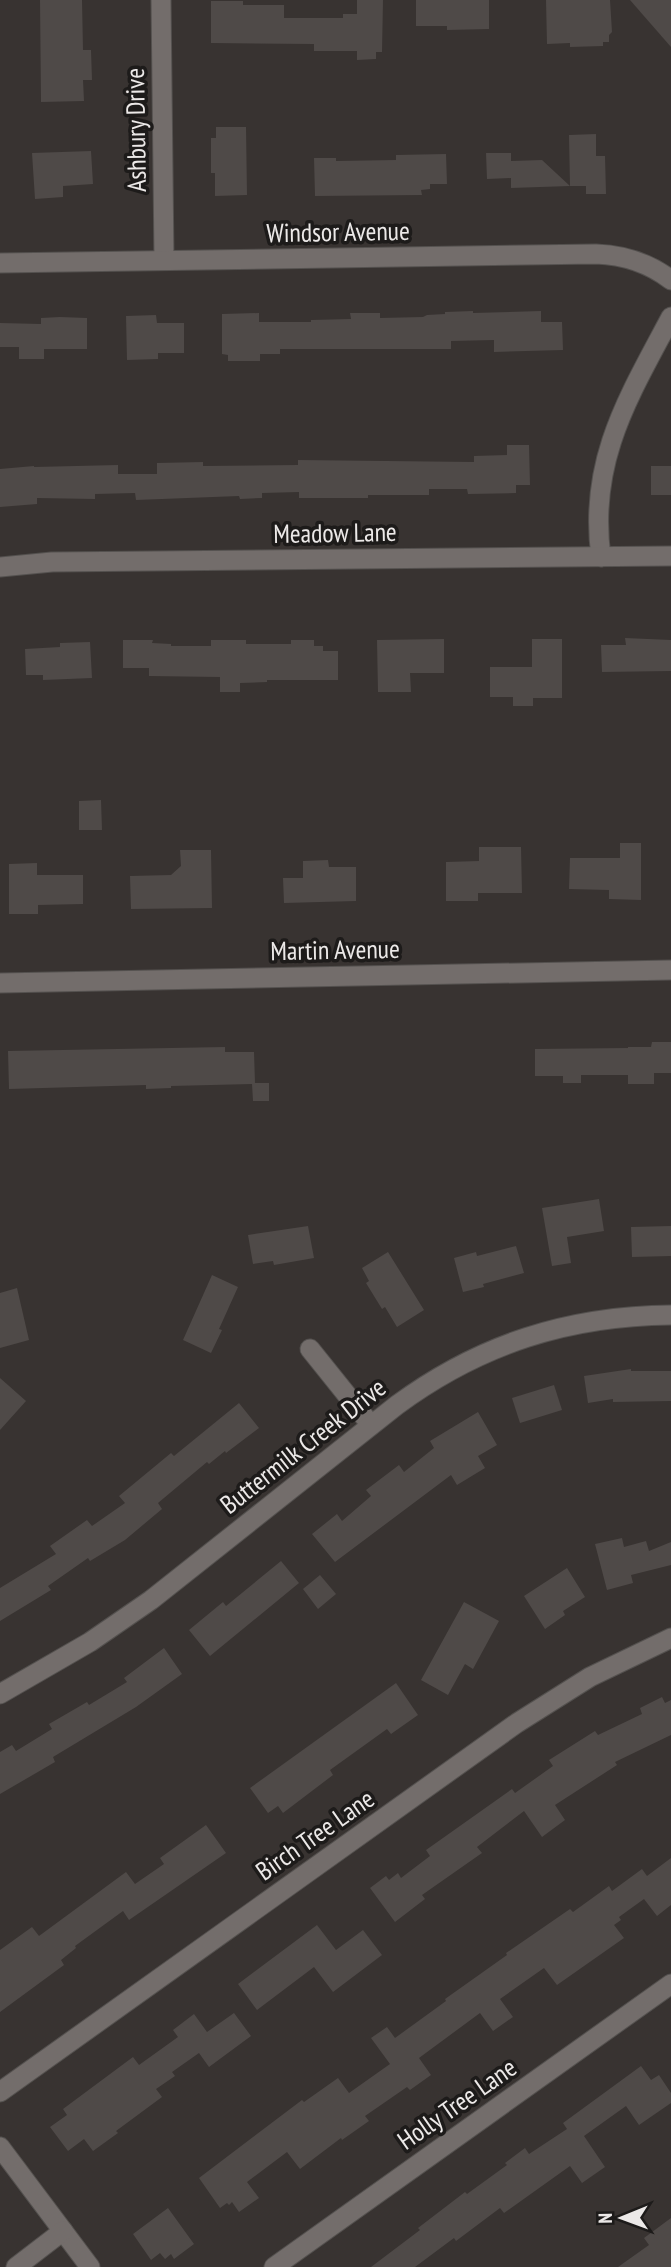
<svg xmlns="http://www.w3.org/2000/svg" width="671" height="2267" viewBox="0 0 671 2267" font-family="'PT Sans Narrow',sans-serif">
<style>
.building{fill:#4f4a48}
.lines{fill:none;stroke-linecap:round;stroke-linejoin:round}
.street-casing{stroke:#54514f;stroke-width:21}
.street{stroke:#736d6b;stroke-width:19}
.labels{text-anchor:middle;stroke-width:7;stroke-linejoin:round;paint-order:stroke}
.street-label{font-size:26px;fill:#ece9e8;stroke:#1d1b1a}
</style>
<rect width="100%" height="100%" fill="#383331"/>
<!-- building -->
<g class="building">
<path d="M40,0H82L83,50H91L92,80H83L84,101L41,102Z"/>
<path d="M357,0H383L382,52H376V59L357,60V51H314V44L211,43V1H243V5H284V18H343V14H357Z"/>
<path d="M416,0H489V29L447,30V26H416Z"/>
<path d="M546,0H610L612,32L609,35V42H603V46L570,47V43L547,44Z"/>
<path d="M630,0H671V47Z"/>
<path d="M216,127H246L247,195L215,196V173H211V138H216Z"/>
<path d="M596,134V156H605L606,194H586V186H570L569,135Z"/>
<path d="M91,151L93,184L63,186V197L35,199L32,153Z"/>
<path d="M486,153H511V161L542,160L570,186L511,188V178L487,179Z"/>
<path d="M446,154L447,184H430V189L421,190L422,195L315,196L314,158H336V161L396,160V155Z"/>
<path d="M473,311V313L541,311V322H562L563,350L494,352V340L451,341V349H280V354H260V361H228V355L222,354V314L259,313V322H311V320L351,319L350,313H380V318L423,317L427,315L445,314V312Z"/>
<path d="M156,315L157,323H184V353H158V359L127,360L126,316Z"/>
<path d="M60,317L87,318V349H44V359H19V347H0V323L41,324V318Z"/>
<path d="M507,445H529L530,485H516V493L468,494L467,489H429V495H368V498H299V492L262,493V498L240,499L239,496L136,500L135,493L95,494V499L37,498V504L0,507V469L34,466V467L118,465V474H157V463L203,462V466L298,465V460L474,462V456L507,455Z"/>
<rect x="651" y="466" width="20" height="29"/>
<path d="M625,638L671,640V671L602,672L601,645H626Z"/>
<path d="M444,639V673H410L411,692H378L377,640Z"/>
<path d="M532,639H562V698H533V706H513V697H490V667H532Z"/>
<path d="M123,640H153L152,643L171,644V646H211V640H246V644H291V640H314V646H323V651H338V680H267V682L240,683V692H220V677L149,676V668H123Z"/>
<path d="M90,642L92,678L43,680V675H26L25,649L60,647V643Z"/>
<path d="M101,800L102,830H79V801Z"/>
<path d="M620,843H641V900L609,899V890L569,889L570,858H620Z"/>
<path d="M479,847H521L522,893H478V901H446V862L479,861Z"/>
<path d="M180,850H211L212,908L131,909L130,876L171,875L181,866Z"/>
<path d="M328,860L329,867H356V901L284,903L283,878H303V861Z"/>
<path d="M37,863V875H83V904L38,905V914H9V864Z"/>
<path d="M652,1042H671V1073H654V1084H628V1075H581V1083H563V1076H535V1049L628,1048V1047H651Z"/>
<path d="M225,1047V1052H254L255,1083H269V1101H253L252,1084L171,1086V1088L146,1089V1085L9,1089L8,1051Z"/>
<path d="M599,1199L604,1231L567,1237L571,1263L552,1266L542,1208Z"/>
<path d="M308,1226L314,1258L274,1265L273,1261L253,1264L248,1235Z"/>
<path d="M671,1226V1256L632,1257L631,1227Z"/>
<path d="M516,1246L524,1273L483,1284L484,1287L463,1292L454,1258L476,1252L477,1256Z"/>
<path d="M388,1252L424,1310L397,1327L385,1307L382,1309L366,1283L369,1281L362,1268Z"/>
<path d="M212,1275L238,1287L219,1329L222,1330L211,1353L183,1340Z"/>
<path d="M17,1288L29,1340L0,1348V1293Z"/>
<path d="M631,1369V1371H671V1401L613,1402V1399L588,1403L584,1376Z"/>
<path d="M0,1378L26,1401L0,1430Z"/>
<path d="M554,1385L562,1410L520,1423L512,1398Z"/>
<path d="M239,1403L259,1428L226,1453L225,1451L209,1464L207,1462L158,1503L162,1509L125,1540L90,1561L88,1558L48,1586L51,1590L0,1621V1588L56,1554L50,1546L87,1520L92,1526L125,1503L119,1496L171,1453L174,1456Z"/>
<path d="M478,1412L497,1445L478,1456L485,1468L457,1485L451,1475L335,1562L312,1534L337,1514L342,1521L371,1496L366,1490L399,1465L404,1472L434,1448L430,1441Z"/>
<path d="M622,1538L624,1547L646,1541L649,1551L671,1542V1565L631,1575L633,1583L607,1590L595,1544Z"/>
<path d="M281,1561L299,1583L210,1656L189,1630L223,1602L226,1606Z"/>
<path d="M567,1568L585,1597L563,1611L565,1615L545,1629L524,1596Z"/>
<path d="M320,1575L336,1594L318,1609L303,1589Z"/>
<path d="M464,1602L499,1621L473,1669L465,1664L448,1695L421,1680Z"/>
<path d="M164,1648L182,1674L136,1707L53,1757L55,1762L0,1794V1752L12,1745L16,1751L52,1729L49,1724L87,1702L89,1705L127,1682L124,1678Z"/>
<path d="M396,1683L418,1715L391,1734L387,1729L330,1770L333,1775L283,1813L278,1806L268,1813L250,1788Z"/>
<path d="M662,1697L665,1703L671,1700V1735L615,1762L617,1765L555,1805L565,1820L542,1837L524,1811L477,1847L482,1853L422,1895L425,1899L395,1922L370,1888L386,1876L389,1880L398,1873L401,1878L430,1856L426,1850L512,1789L515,1793L553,1766L549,1760L595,1731L598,1735L642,1714L640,1708Z"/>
<path d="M206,1825L226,1853L129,1920L123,1911L75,1946L76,1948L61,1960L64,1965L0,2012V1950L32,1927L39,1936L126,1872L135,1884L164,1864L160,1858Z"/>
<path d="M671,1858V1905L657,1916L644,1899L619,1917L621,1920L614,1925L624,1938L557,1985L544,1968L500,1999L513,2017L493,2031L480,2013L419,2058L431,2075L410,2090L407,2087L365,2116L369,2121L342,2140L341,2138L300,2169L287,2152L247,2182L259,2198L239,2212L232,2202L229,2205L227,2203L220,2208L199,2178L302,2100L304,2102L338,2078L349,2093L390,2064L371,2038L387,2027L395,2038L446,2001L445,1999L507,1955L506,1953L570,1909L573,1912L609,1886L612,1891L642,1869L647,1876Z"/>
<path d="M317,1925L336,1950L363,1930L382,1955L333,1992L314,1967L257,2010L238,1984Z"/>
<path d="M234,2013L251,2036L209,2067L199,2053L172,2072L175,2076L156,2089L162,2097L116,2131L118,2133L93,2151L84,2139L68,2151L50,2127L67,2115L63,2109L133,2057L139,2065L178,2037L173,2030L194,2014L207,2032Z"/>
<path d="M641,2066L651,2080L659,2075L671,2093V2103L639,2125L626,2106L584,2136L605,2167L582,2183L570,2166L504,2213L500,2208L456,2241L454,2238L415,2267H371L420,2230L418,2228L465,2192L467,2194L507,2165L505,2163L525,2148L529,2154L567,2129L563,2123Z"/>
<path d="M168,2208L194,2244L174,2259L171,2254L165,2259L160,2253L151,2260L133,2234Z"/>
<path d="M671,2218V2267H618L649,2245L644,2238Z"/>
</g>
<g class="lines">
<!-- street casing -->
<g class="street-casing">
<g id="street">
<path d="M161,0L164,260"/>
<path d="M0,263L596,254C624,255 649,263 671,280"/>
<path d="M601,557C588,461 628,398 671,317"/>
<path d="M0,567L52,562L671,556"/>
<path d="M0,983L671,970"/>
<path d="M310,1349L371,1425"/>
<path d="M0,1694L90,1642L151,1600L397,1405C480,1344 568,1316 671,1315"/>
<path d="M0,2092L517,1723L590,1677L671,1638"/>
<path d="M0,2147L90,2267"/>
<path d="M16,2267L63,2231"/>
<path d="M274,2267L671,1984"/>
</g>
</g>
<!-- street -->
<use href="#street" class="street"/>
</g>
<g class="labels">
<!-- street labels -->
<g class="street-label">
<text transform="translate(136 130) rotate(-91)" y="9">Ashbury Drive</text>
<text transform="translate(338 232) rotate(-1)" y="9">Windsor Avenue</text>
<text transform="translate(335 533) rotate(-1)" y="9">Meadow Lane</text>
<text transform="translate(335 950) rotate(-1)" y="9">Martin Avenue</text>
<text transform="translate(303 1446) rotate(-38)" y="9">Buttermilk Creek Drive</text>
<text transform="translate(315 1835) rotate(-35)" y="9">Birch Tree Lane</text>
<text transform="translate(457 2104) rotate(-35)" y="9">Holly Tree Lane</text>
</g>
</g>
<!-- north arrow -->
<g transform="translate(622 2218) rotate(269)" stroke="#1d1b1a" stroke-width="5" paint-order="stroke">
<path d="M0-5L12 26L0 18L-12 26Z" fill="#ece9e8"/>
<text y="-10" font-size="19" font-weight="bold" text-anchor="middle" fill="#ece9e8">N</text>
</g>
</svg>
